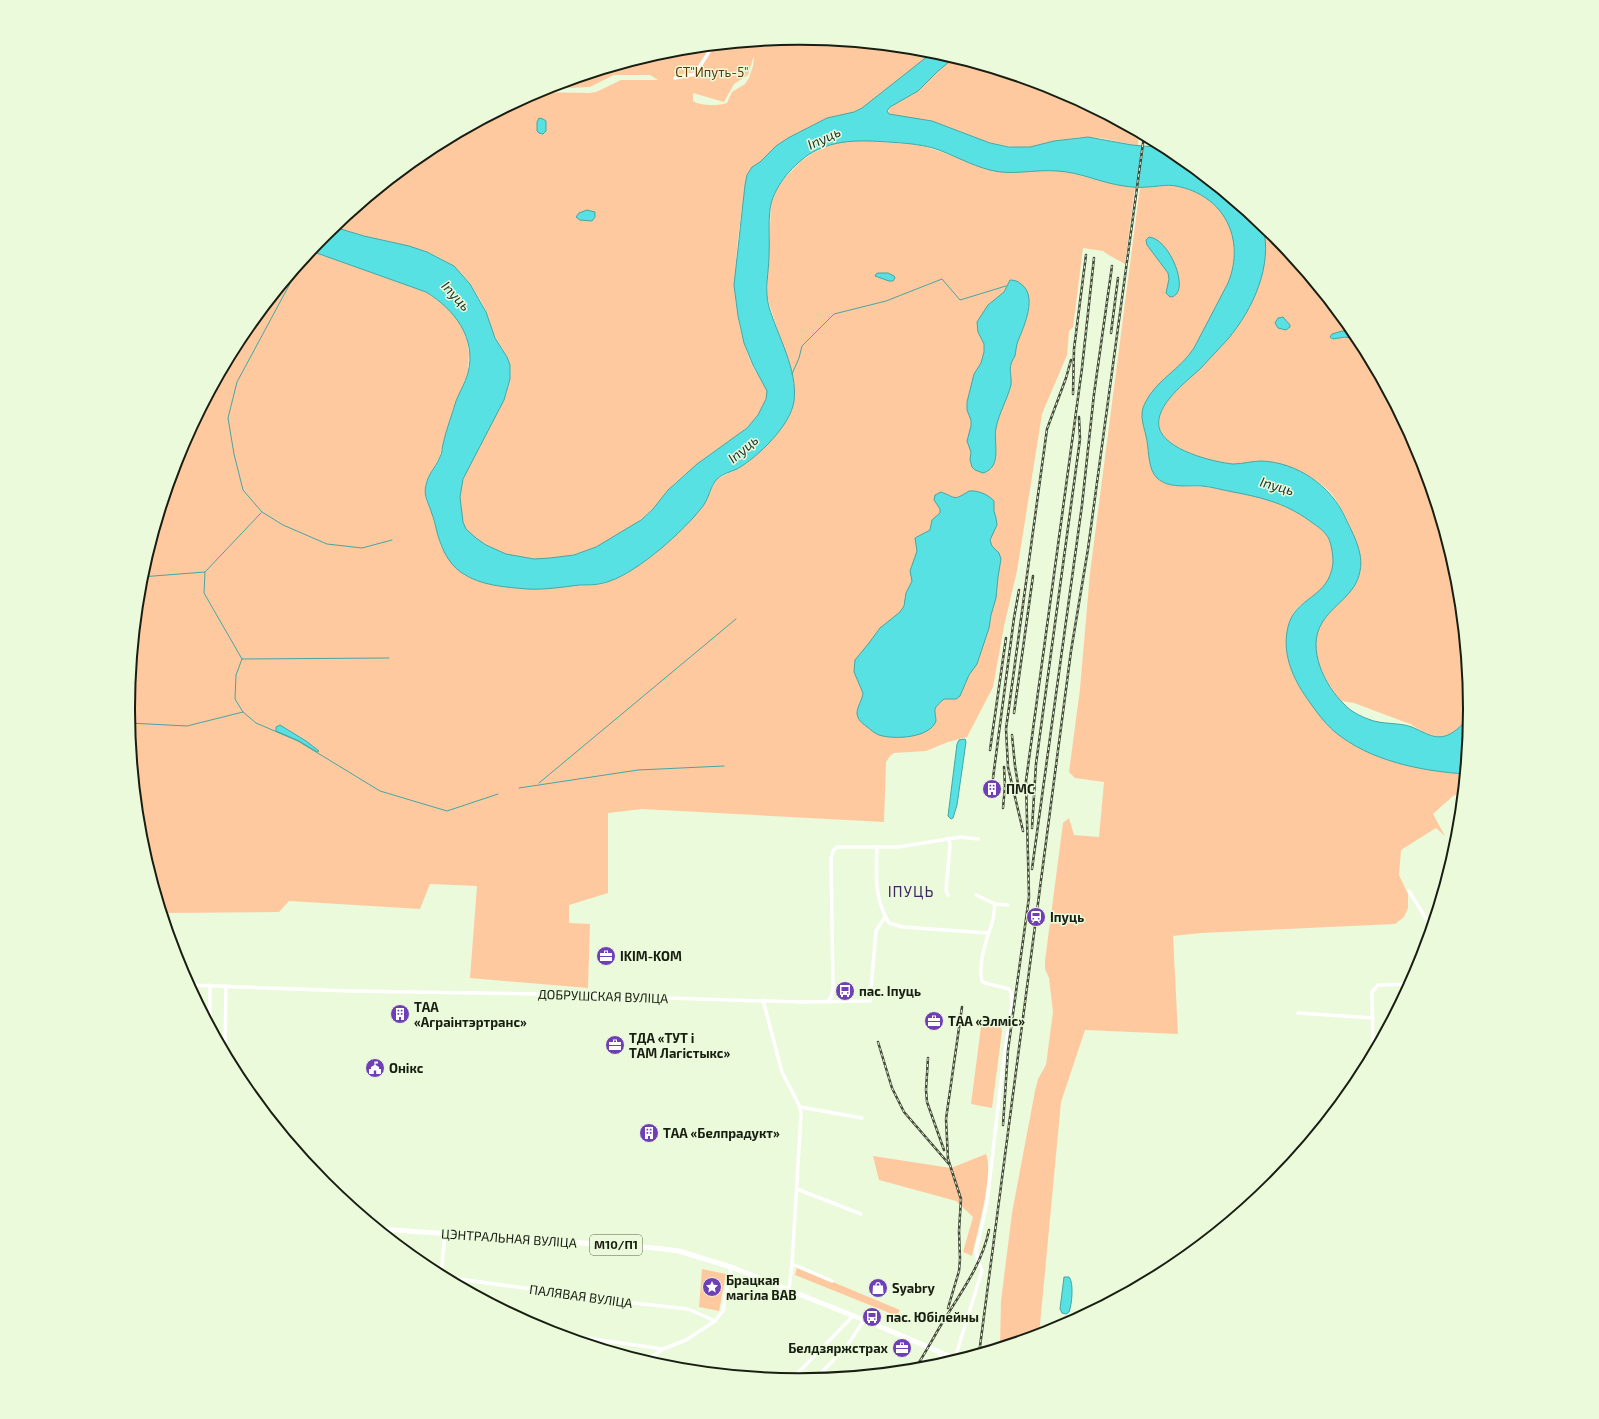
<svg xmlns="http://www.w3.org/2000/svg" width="1599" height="1419" viewBox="0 0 1599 1419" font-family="'Exo 2',sans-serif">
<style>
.green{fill:#ffc9a0;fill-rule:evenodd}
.water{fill:#57e1e2;stroke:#44a6a4}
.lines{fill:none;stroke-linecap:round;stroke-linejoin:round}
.stream{stroke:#44a6a4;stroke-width:1}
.street{stroke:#fff;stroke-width:3.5}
.primary{stroke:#fff;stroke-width:5}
.rail-casing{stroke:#434a3a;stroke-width:2.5}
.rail{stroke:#ebfada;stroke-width:1;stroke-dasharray:3;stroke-linecap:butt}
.labels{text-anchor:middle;stroke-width:3;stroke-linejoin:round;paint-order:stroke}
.shield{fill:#ebfada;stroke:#58604e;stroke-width:1}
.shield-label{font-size:12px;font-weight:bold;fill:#191e12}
.park-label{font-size:13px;fill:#633300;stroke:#ebfada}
.poi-label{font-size:13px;font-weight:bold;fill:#191e12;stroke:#ebfada;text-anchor:start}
.street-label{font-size:13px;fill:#191e12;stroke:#ebfada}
.water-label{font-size:14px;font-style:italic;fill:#193131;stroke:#ebfada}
.quarter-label{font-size:15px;letter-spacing:1px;fill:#3e2863;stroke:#ebfada}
.rim{fill:none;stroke:#191e12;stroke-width:2}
</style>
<rect width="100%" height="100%" fill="#ebfada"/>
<!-- green -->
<g class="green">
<path d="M800,38L933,52L862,108L854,112L827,118L782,142L759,163L752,167L747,175L745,185C739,235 728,286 742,336C745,347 749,359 754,369C758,376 766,383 767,391C768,394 767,398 766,401C753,432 720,444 696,465C686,473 675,482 666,492C661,499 657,506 650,511C613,546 557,570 506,554C492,549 472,540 465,527C461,521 460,514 460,507C458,473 481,443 496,414C504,399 512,384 510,366C508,353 497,343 492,330C489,324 488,317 486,311C482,302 476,293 471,285C448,252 409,246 373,238C360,235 347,231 334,227L427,151L536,92L589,93L596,92L621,80H658L650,75H614L590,87L543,89L669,51ZM754,55L753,66L749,78L745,84L732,92L727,103C719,106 700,106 693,101V93L724,102L734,84L748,75Z"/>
<path d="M954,58L1057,89L1139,134L1138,146L1101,138L1082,137L1054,141L1030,147H1015L990,143L932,121L892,115L888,113L890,107L918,91L938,71Z"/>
<path d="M844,141H870L921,145L996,171H1064L1104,182L1135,187L1125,264L1107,254L1103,251L1083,248L1073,327L1069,331L1067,355L1042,414L1017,571L1004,626L993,687L967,737L948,742L926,751L894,753L890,756L886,762L884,822L642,809L608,813V893L569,905V923L590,924L588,988L470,978L477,886L430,884L420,909L289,901L279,912L163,913L141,840L128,709L141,578L179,452L241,336L311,251L426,292L444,305L455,316L462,328L467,340L469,354L468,372L456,401L443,442L440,456L430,474L426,482L425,493L426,500L431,510L441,547L464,575L480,581L507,587L533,589L603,584L627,573L649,558L680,530L703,506L717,479L739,468L753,457L775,436L789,417L794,398L793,378L767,297L771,204L777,189L785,178L801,161L813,153L828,146Z"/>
<path d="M1172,185C1223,193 1246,235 1228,283L1194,348C1181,369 1156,381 1145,403C1138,416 1145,428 1147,441C1149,452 1148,469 1157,478C1169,489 1190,485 1205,487C1244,492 1283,499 1314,524C1320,528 1325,532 1329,539C1332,547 1333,555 1333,563C1329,599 1299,595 1290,620C1281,646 1289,672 1304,694C1313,707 1323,722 1335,732C1370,761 1421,771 1465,774L1463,792L1453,796L1433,814L1445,836L1436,828L1401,850L1399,875L1408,894V908L1404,917L1395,924L1201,933L1173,936L1178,1034L1085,1030L1061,1102L1039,1335L1000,1347L1001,1301L1012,1213L1035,1091L1038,1079L1046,1065L1053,1012L1049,978L1045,969V961L1063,823L1069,818L1074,835L1099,837L1104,782L1075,778L1069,772L1080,689L1090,573L1140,187Z"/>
<path d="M1263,226L1274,235L1358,337L1420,453L1458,579L1471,710C1470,717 1465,720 1461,725C1442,746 1429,735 1410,724L1354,703L1341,701C1324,680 1304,645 1324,619C1334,606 1348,596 1357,581C1369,562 1344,507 1330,492C1314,475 1290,466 1268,462C1257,459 1246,464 1235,464C1215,463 1160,449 1159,424C1158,401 1190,379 1204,364C1236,332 1264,296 1264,249C1264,241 1265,233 1263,226Z"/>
<path d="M982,1019C991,1021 1000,1020 1002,1031L992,1108L971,1104Z"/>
<path d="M986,1154C994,1173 977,1234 972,1256L963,1252L973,1217L956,1201L879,1180L873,1156L951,1168Z"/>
<path d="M797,1267L900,1310L897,1316L795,1275Z"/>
<path d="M702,1269L726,1274L719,1311L699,1307Z"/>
</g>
<!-- water -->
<g class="water">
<path d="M933,52L954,58L938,71L918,91L890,107L887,111L889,114L932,121L990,143L1009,147H1030L1054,141L1088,137L1132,145L1167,148L1173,151L1263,226C1273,266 1253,309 1228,339C1219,349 1209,359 1200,369C1186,382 1155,405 1159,427C1164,450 1213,462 1233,464C1243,464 1252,461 1261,461C1297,462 1331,486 1345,517C1353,534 1364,553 1360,571C1356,595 1333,604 1322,623C1306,648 1325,686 1344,704C1350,711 1360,716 1368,719C1382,725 1398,722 1412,727C1417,729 1422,732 1427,734C1447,743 1458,729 1471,715L1465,774C1421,771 1370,761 1335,732C1323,722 1313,707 1304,694C1291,674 1282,651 1288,627C1295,596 1329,599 1333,563C1333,555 1332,547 1329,539C1325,532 1320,528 1314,524C1288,504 1265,498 1233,492C1223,490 1212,487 1202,486C1187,485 1169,489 1157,478C1148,469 1149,452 1147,441C1145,428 1138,416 1145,403C1156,380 1181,369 1194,348L1228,283C1246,239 1224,195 1176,186C1166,184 1156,187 1146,187C1139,188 1131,187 1124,186C1101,183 1080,172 1057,171C1035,169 1011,176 990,170C970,165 952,154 933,148C919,144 903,143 888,142C860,140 833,139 808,155C791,167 773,188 770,209C768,224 770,240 769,255C769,272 764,290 769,307C778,337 798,370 794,401C791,425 758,457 737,469C730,472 722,474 717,479C710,487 709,498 703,506C684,531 639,571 610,581C600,585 590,585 580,585C562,587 545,590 527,589C506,587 481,586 462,573C447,563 440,545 436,528C435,524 434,519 432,514C429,503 423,497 426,485C428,474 435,468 439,459C443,451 441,453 443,444C446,430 452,415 456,401C460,391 465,383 468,373C477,338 454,309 426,292L311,251L325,235L334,227L364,236L409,246L427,252L454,266L470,284L486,312L495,338L507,357L510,365V379L504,400L463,479L460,497L463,522L466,529L476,538L486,545L506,554L534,559L550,558L574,555L596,547L641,520L653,509L668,490L697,464L747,428L758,415L766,399L767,391L753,365L744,343L738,316L734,285L745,185L747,175L752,167L760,162L776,146L788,138L827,118L854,112L862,108Z"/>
<path d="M539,118L543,119L546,121V131L543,134L539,133L537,131V122Z"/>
<path d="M587,210L595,212V217L592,221L580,220L576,217L579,213Z"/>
<path d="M1149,237C1171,239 1192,296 1170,297L1166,293L1169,279L1168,273L1147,245L1146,240Z"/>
<path d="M878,273H888L894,276L895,278L893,281H889L875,276L876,274Z"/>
<path d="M1010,280C1014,280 1018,281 1021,284C1038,296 1024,326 1018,341C1016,346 1016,351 1015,356C1013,359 1012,361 1011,364C1009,371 1012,378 1011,385C1007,400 999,413 996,428C993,442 1003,467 983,473L975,470L972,467L970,460L971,452L967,441L971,426V420L967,410V402L974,374L981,363L984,352V344L978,332L977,322L988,305L1004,292Z"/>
<path d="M1283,317L1290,325V327L1286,330L1278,328L1275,323L1278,318Z"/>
<path d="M1342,331L1354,332L1360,340L1345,337L1333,339L1330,337L1332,334Z"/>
<path d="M969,491C978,490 989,495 994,501V511L996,518L997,525L990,540L992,546L999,553L1001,559L998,577L996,598L991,615L989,628L977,664L969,675L960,696L956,699H944C932,710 935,707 936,721C930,738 894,740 879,735C874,733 871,730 866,726C862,723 858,720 857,714C857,706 862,701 863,693L854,672L855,660L869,643L880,628L900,612L904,606L906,593L912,581L910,571L917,551L915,538L930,530L932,520L940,513V509L934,500L935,495L941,492C957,498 953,501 969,491Z"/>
<path d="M280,725L306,741L319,751L317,752L299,741L276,731V727Z"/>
<path d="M965,739L966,742L957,805L953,818L951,819L948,816L957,744L959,740Z"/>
<path d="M1064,1277H1069C1074,1282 1072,1305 1069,1312L1066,1314L1062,1313L1060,1309Z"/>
</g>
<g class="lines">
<!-- stream -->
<g class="stream">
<path d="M313,253L305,263L300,265L237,382L228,418L234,454L243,490L262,512L283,525L327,544L362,548L392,540"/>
<path d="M792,374L799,358L802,346L834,314L886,301L942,279L960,300L1006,286"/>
<path d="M205,572L204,593L242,659L389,658"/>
<path d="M141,577L205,572L261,513"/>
<path d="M242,659L236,675L235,699L243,712L256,723L298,741L380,791L447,811L498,794"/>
<path d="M129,723L187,726L243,712"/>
<path d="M539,783L736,619"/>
<path d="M519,788L638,770L724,766"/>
</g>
<!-- street -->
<g class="street">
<path d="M675,78L695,74L712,47"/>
<path d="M877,847H898L961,837L978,839"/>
<path d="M1409,891L1432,928"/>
<path d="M948,895L946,890L950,846L949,838"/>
<path d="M995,904L1008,905"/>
<path d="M189,985L351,991L536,994L800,1002L870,1001L876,931L885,917"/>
<path d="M763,1000L782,1072L800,1107L801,1115L792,1264L789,1289"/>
<path d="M827,1002L831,997L833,989L831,858L833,851L837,847H877C876,874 874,899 889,923L903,927L988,933"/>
<path d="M1298,1013L1373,1018"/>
<path d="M210,1024V985"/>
<path d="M225,1052L226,986"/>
<path d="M1373,1054L1372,992L1378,985L1411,984"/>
<path d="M800,1107L862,1118"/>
<path d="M797,1189L861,1214"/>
<path d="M792,1264L832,1281"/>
<path d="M434,1272L441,1274L442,1275"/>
<path d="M441,1276L445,1233"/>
<path d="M444,1277L625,1302L688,1309L715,1321"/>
<path d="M557,1334L663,1349"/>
<path d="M938,1351L944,1364"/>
<path d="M955,1358L981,1274L982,1270L978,1262L976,1251L987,1203L1002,1073L1012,1003L1011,992L1009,989L985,983L982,981C978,963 986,942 991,926C994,919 994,911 995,904L976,895"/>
<path d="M646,1361L663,1349L686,1340L715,1321L723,1311L731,1267"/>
<path d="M816,1379L849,1343L864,1320"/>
<path d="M791,1380L853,1316"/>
</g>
<!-- primary -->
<path class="primary" d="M379,1229L655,1248L679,1251L731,1267L879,1326L958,1360"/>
<!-- rail casing -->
<g class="rail-casing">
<g id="rail">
<path d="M1111,333L1118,278"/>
<path d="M1073,394L1074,349L1086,255"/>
<path d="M1014,713L1033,576"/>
<path d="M1012,735L1015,766L1018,784"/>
<path d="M990,750L1006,638"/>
<path d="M993,778L1014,618L1019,590"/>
<path d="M1003,808L1005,786L1004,767"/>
<path d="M1032,828L1036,764L1080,439L1079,417"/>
<path d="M1023,831L1008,767L1006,729L1047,429L1066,378L1071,360"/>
<path d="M1032,869L1082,505L1094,394L1112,266"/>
<path d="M878,1042L892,1088L904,1112L949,1164"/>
<path d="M928,1058L926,1090L927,1102L944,1150"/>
<path d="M1003,1125L1008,1050L1029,897L1026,781L1082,368L1094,258"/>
<path d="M948,1308L959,1271L960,1259L959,1231L961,1199L948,1159L946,1119L962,1007"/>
<path d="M979,1354L1071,651L1088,549L1144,136"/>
<path d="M914,1370C924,1356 932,1340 941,1325C959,1295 982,1265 989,1230"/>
</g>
</g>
<!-- rail -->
<use href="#rail" class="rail"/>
</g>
<!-- icons -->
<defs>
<g id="building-disc" transform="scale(1)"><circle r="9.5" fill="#6f3fb6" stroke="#ebfada"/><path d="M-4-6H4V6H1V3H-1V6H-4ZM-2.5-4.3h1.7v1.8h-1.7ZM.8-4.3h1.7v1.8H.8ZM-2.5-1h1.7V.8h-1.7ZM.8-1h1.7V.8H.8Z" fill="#fff"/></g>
<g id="station-disc" transform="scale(1)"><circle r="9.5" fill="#6f3fb6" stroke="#ebfada"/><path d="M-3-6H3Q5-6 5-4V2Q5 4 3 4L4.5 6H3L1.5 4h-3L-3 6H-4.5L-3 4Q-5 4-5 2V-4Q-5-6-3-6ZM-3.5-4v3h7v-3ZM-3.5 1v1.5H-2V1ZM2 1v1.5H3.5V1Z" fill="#fff"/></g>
<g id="office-disc" transform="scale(1)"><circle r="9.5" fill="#6f3fb6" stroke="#ebfada"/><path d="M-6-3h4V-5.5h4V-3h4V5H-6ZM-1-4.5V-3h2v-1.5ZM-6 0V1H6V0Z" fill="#fff"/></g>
<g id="bus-disc" transform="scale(1)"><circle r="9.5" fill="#6f3fb6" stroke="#ebfada"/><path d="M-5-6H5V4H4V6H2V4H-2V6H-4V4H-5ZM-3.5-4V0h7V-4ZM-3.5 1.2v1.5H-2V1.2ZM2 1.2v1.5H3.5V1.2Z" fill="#fff"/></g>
<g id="civic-disc" transform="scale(1)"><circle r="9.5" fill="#6f3fb6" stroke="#ebfada"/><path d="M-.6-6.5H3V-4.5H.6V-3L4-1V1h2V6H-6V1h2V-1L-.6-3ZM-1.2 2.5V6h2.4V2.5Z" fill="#fff"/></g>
<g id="sight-disc" transform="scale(1)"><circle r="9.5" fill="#6f3fb6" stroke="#ebfada"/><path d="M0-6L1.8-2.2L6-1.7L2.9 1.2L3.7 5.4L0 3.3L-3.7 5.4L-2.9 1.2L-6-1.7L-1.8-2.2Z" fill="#fff"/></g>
<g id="shop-disc" transform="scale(1)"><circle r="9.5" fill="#6f3fb6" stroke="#ebfada"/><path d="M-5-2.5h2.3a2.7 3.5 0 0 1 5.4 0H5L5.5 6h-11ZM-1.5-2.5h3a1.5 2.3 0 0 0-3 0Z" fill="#fff"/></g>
</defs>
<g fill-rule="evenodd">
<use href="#building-disc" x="992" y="789"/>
<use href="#station-disc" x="1036" y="917"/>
<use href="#office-disc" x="606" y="956"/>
<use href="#bus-disc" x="845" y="991"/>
<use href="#building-disc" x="400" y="1014"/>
<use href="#office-disc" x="934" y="1021"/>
<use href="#office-disc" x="615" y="1045"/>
<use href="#civic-disc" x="375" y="1068"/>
<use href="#building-disc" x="649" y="1133"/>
<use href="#sight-disc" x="712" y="1287"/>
<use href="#shop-disc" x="878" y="1288"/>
<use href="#bus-disc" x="872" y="1317"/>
<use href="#office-disc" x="902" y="1348"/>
</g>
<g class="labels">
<!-- shield labels -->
<rect class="shield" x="590" y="1235" width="52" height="20" rx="3"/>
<g class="shield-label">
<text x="616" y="1249">М10/П1</text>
</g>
<!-- park labels -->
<g class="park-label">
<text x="712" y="77">СТ"Ипуть-5"</text>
</g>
<!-- poi labels -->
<g class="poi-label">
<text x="1006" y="794">ПМС</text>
<text x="1050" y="922">Іпуць</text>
<text x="620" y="961">IKIM-KOM</text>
<text x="859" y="996">пас. Іпуць</text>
<text x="414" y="1012">ТАА<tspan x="414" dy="15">«Аграінтэртранс»</tspan></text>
<text x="948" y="1026">ТАА «Элміс»</text>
<text x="629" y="1043">ТДА «ТУТ і<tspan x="629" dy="15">ТАМ Лагістыкс»</tspan></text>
<text x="389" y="1073">Онікс</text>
<text x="663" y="1138">ТАА «Белпрадукт»</text>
<text x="726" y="1285">Брацкая<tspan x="726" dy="15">магіла ВАВ</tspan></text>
<text x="892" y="1293">Syabry</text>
<text x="886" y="1322">пас. Юбілейны</text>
<text x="888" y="1353" text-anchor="end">Белдзяржстрах</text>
</g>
<!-- street labels -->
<g class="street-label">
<text transform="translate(603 996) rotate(2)" y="5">ДОБРУШСКАЯ ВУЛІЦА</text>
<text transform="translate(509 1238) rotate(4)" y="5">ЦЭНТРАЛЬНАЯ ВУЛІЦА</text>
<text transform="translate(581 1296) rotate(8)" y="5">ПАЛЯВАЯ ВУЛІЦА</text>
</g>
<!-- water labels -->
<g class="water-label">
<text transform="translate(824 138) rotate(-25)" y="5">Іпуць</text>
<text transform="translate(456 296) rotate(47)" y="5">Іпуць</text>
<text transform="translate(743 449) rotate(-40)" y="5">Іпуць</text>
<text transform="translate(1277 486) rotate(16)" y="5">Іпуць</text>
</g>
<!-- quarter labels -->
<g class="quarter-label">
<text x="911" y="897">ІПУЦЬ</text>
</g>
</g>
<!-- crop -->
<path d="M0 0H1599V1419H0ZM135 709a664 664 0 1 1 1328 0a664 664 0 1 1-1328 0Z" fill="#ebfada" fill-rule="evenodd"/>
<path class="rim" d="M135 709a664 664 0 1 1 1328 0a664 664 0 1 1-1328 0Z"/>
</svg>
